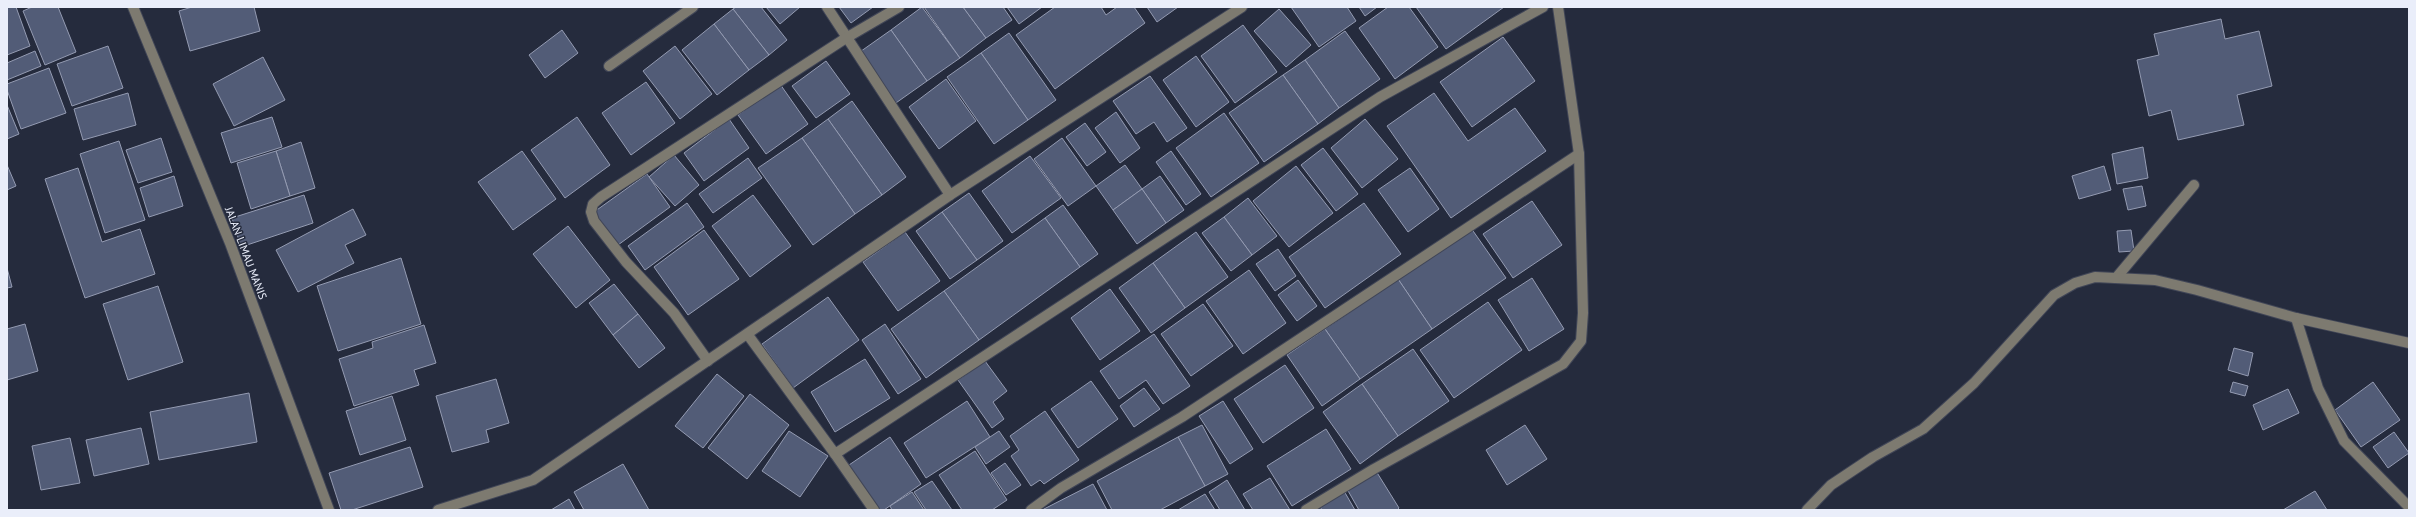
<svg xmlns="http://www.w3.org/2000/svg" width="2416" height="517" viewBox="0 0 2416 517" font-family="'PT Sans',sans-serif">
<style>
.building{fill:#525c77;stroke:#949bb2}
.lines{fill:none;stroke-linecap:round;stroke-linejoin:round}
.minor-casing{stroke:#414657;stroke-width:12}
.minor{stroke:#7d7a70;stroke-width:10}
.labels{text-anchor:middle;stroke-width:3;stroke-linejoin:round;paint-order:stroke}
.street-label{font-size:11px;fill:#eaeefa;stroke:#252b3d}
</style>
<rect width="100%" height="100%" fill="#252b3d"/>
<!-- building -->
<g class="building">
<path d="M7,7H16L30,46L7,55Z"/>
<path d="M32,7H58L76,52L45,65L23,11Z"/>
<path d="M192,7H254L260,31L190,51L179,11Z"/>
<path d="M736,7H761L787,40L769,55L733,9Z"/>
<path d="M766,7H800L780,24Z"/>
<path d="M839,7H873L851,23Z"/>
<path d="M922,7L960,58L927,81L891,30Z"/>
<path d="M924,7H963L986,38L960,58Z"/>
<path d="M963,7H1003L1012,20L986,38Z"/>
<path d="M1007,7H1042L1019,24Z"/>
<path d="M1055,7H1101L1106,15L1117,7H1134L1145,23L1055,89L1016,35Z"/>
<path d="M1147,7H1178L1157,22Z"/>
<path d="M1291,7H1347L1356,21L1319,47Z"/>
<path d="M1359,7H1377L1365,16Z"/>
<path d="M1388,7H1409L1438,47L1395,79L1359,28Z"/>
<path d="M1416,7H1504L1446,49Z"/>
<path d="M733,9L769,55L749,70L714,24Z"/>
<path d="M1279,9L1311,45L1286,67L1254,31Z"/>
<path d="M2221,19L2225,39L2259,31L2272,86L2237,95L2244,125L2178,140L2171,110L2149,116L2137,60L2159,55L2154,34Z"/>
<path d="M714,24L749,70L717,95L682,50Z"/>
<path d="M1243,25L1277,72L1235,103L1201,56Z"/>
<path d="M562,30L578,53L545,78L529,55Z"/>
<path d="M891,30L927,81L893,105L857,54Z"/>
<path d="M1345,31L1380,79L1339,108L1305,60Z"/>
<path d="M1009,33L1056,100L1028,120L981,53Z"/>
<path d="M1503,37L1535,81L1472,127L1440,82Z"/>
<path d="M108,46L123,88L72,106L57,64Z"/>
<path d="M675,46L712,94L680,119L643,71Z"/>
<path d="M35,51L41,66L7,80V63Z"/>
<path d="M981,53L1028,120L994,144L947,77Z"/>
<path d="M1196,56L1229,102L1196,127L1163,80Z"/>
<path d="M263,57L285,100L234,126L213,84Z"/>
<path d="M1305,60L1339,108L1318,124L1283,75Z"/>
<path d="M826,61L850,94L816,118L792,86Z"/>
<path d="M49,68L66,113L21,129L7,90V84Z"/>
<path d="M1283,75L1318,124L1264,162L1229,113Z"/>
<path d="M1150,76L1187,128L1167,142L1154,122L1136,134L1113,101Z"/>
<path d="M946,79L976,121L939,149L909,107Z"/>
<path d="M646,82L675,123L631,155L602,113Z"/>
<path d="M780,84L808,124L766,154L738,115Z"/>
<path d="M128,93L136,125L83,140L74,109Z"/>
<path d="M1434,93L1468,141L1515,108L1546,151L1451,218L1387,126Z"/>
<path d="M852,101L906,177L882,195L828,119Z"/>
<path d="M7,105L19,134L7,139Z"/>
<path d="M1116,112L1140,148L1120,163L1095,128Z"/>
<path d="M1224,113L1259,163L1211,197L1176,148Z"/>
<path d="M272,117L282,147L231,163L221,133Z"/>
<path d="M577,117L610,165L565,198L531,150Z"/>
<path d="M729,119L749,148L704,181L684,153Z"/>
<path d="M828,119L882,195L855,214L802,138Z"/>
<path d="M1365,119L1398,159L1362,188L1331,148Z"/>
<path d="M1085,123L1106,152L1087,166L1066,137Z"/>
<path d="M161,138L172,172L138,183L126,150Z"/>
<path d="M802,138L855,214L813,245L758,168Z"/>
<path d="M1062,138L1096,186L1068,206L1034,159Z"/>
<path d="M119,141L145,220L105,233L80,154Z"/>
<path d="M301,142L315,188L290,196L276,151Z"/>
<path d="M2143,147L2148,178L2117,184L2112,154Z"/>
<path d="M1323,148L1358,194L1336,211L1301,165Z"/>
<path d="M276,151L290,196L251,209L237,163Z"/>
<path d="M522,151L556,199L513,230L478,182Z"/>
<path d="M1171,151L1201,194L1186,205L1156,162Z"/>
<path d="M674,155L699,185L675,206L649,177Z"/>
<path d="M1030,156L1061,198L1012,233L982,191Z"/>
<path d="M748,158L762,178L713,213L699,194Z"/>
<path d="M7,165L16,186L7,190Z"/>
<path d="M1125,165L1142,189L1113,210L1096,186Z"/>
<path d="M1296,166L1333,213L1289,247L1253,201Z"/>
<path d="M2104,166L2111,190L2079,199L2072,176Z"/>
<path d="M78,168L102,242L140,229L155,274L85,298L45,179Z"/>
<path d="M1410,168L1439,209L1408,232L1378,190Z"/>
<path d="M647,174L670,207L618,245L594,212Z"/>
<path d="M174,176L183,206L149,217L140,188Z"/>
<path d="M1160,176L1184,210L1166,223L1142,189Z"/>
<path d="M2142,186L2146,206L2128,210L2123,189Z"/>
<path d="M1142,189L1166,223L1137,244L1113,210Z"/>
<path d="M969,193L1003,241L977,260L942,212Z"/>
<path d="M304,195L313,223L241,247L232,218Z"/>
<path d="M753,195L791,246L750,277L712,226Z"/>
<path d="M1248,198L1277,236L1252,255L1224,217Z"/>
<path d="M1532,201L1562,245L1513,278L1483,234Z"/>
<path d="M687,203L704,227L645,270L628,246Z"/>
<path d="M1364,203L1401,254L1325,308L1289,257Z"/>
<path d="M1063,205L1098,254L1080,267L1045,218Z"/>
<path d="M353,209L366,235L345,245L354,263L298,292L276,250Z"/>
<path d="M942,212L977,260L950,279L916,231Z"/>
<path d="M1224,217L1252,255L1231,271L1202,233Z"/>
<path d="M1045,218L1080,267L979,340L944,291Z"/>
<path d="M568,226L610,280L576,308L533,254Z"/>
<path d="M1471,228L1506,278L1432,329L1398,279Z"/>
<path d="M704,230L739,279L688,315L654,267Z"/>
<path d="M2131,230L2134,251L2119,252L2117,231Z"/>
<path d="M905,232L940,281L898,311L863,262Z"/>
<path d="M1196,232L1228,277L1185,308L1153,263Z"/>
<path d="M1278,249L1296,276L1275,291L1256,264Z"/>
<path d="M401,258L421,324L338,351L317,286Z"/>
<path d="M1153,263L1185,308L1151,333L1119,288Z"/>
<path d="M7,268L12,287L7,288Z"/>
<path d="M1249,270L1286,323L1243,354L1206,301Z"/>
<path d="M1532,278L1564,329L1529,351L1498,300Z"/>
<path d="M1398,279L1432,329L1360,379L1325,329Z"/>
<path d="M1298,280L1317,306L1297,321L1278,295Z"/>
<path d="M614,284L638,314L613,335L589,303Z"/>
<path d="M158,286L183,362L128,380L103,304Z"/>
<path d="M1110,289L1140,331L1100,360L1071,318Z"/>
<path d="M944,291L979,340L926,378L891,329Z"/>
<path d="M828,297L859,340L793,388L762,344Z"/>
<path d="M1488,302L1522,350L1454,398L1420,350Z"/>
<path d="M1203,304L1233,346L1191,376L1161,334Z"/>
<path d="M638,314L665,348L639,368L613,335Z"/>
<path d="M25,324L38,371L7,380V329Z"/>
<path d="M885,324L921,379L898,394L862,340Z"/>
<path d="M424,325L436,363L414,370L419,385L354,406L339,359L373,348L372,342Z"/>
<path d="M1325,329L1360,379L1322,406L1287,355Z"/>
<path d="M1154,334L1190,386L1163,404L1146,380L1119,399L1100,371Z"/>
<path d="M2234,348L2253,353L2248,376L2228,370Z"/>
<path d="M1413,349L1449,401L1398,436L1362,384Z"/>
<path d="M865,359L890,398L835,432L811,392Z"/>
<path d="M985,361L1007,391L993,402L1004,419L992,428L958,380Z"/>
<path d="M1285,365L1314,408L1263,443L1234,399Z"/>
<path d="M717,374L744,396L703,448L675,426Z"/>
<path d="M496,379L509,423L486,430L489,442L452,452L436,396Z"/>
<path d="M1091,381L1118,419L1078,448L1051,409Z"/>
<path d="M2233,382L2248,386L2245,396L2230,392Z"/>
<path d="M2373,382L2400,420L2361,447L2335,410Z"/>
<path d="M1362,384L1398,436L1360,464L1323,412Z"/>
<path d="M1144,388L1160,409L1134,427L1120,406Z"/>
<path d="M2288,389L2299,413L2263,430L2253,405Z"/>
<path d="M249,393L257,442L159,460L150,412Z"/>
<path d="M750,394L789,425L747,479L708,448Z"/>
<path d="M392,396L406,440L360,455L346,411Z"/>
<path d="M967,401L990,437L926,478L904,443Z"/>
<path d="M1223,401L1253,449L1230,464L1199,416Z"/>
<path d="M1045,411L1079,460L1044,484L1040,480L1031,486L1011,456L1019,450L1010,436Z"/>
<path d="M1202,425L1228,474L1205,486L1178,437Z"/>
<path d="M1525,425L1547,459L1507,485L1486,450Z"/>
<path d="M141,428L149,464L94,476L86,440Z"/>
<path d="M1326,429L1351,469L1292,506L1267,466Z"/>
<path d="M789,431L828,456L800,497L762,471Z"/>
<path d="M999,431L1010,447L986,464L975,447Z"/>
<path d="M2394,432L2409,453L2388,468L2373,447Z"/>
<path d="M890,437L921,484L884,510H879L849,465Z"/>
<path d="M1178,437L1205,486L1160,510H1112L1097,481Z"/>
<path d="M70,438L80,483L41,490L32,446Z"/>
<path d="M410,447L423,487L352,510H341L329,473Z"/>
<path d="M975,451L1007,500L992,510H962L939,475Z"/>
<path d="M1005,463L1021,485L1006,495L991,473Z"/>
<path d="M623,464L649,510H584L574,492Z"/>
<path d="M1376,471L1399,508L1397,510H1359L1347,489Z"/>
<path d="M1270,478L1290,510H1253L1243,494Z"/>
<path d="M1227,480L1245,510H1220L1209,492Z"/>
<path d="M932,481L952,510H926L914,492Z"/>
<path d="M1093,484L1107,510H1042Z"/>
<path d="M1344,491L1355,510H1322L1319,505Z"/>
<path d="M2315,491L2327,510H2283Z"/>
<path d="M912,492L924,510H892L890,506Z"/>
<path d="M1205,494L1215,510H1178Z"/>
<path d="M569,499L575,510H551Z"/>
</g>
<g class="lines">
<!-- minor casing -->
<g class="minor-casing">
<g id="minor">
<path d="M133,7L230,243L329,510"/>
<path d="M827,7L950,195"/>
<path d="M609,66L693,7"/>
<path d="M2116,278L2194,185"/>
<path d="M2296,318L2318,388L2344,441L2409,507"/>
<path d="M748,335L835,454L1380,97L1543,7"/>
<path d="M708,361L674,313L626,262L594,221L591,212L593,204L601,197L846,38L899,7"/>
<path d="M835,454L874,510"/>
<path d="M438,510L533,480L950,195L1242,7"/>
<path d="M1031,510L1061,488L1182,417L1579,154"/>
<path d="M1306,510L1374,469L1563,364L1581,341L1583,313L1579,154L1558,7"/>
<path d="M1807,510L1831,485L1873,457L1923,429L1974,383L2054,295L2075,283L2095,277L2155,280L2197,290L2296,318L2409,343"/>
</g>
</g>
<!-- minor -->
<use href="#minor" class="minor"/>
</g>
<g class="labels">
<!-- street labels -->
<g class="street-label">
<text transform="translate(246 253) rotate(69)" y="4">JALAN LIMAU MANIS</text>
</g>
</g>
<!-- border -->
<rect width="2416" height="517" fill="none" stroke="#eaeefa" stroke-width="16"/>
</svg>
